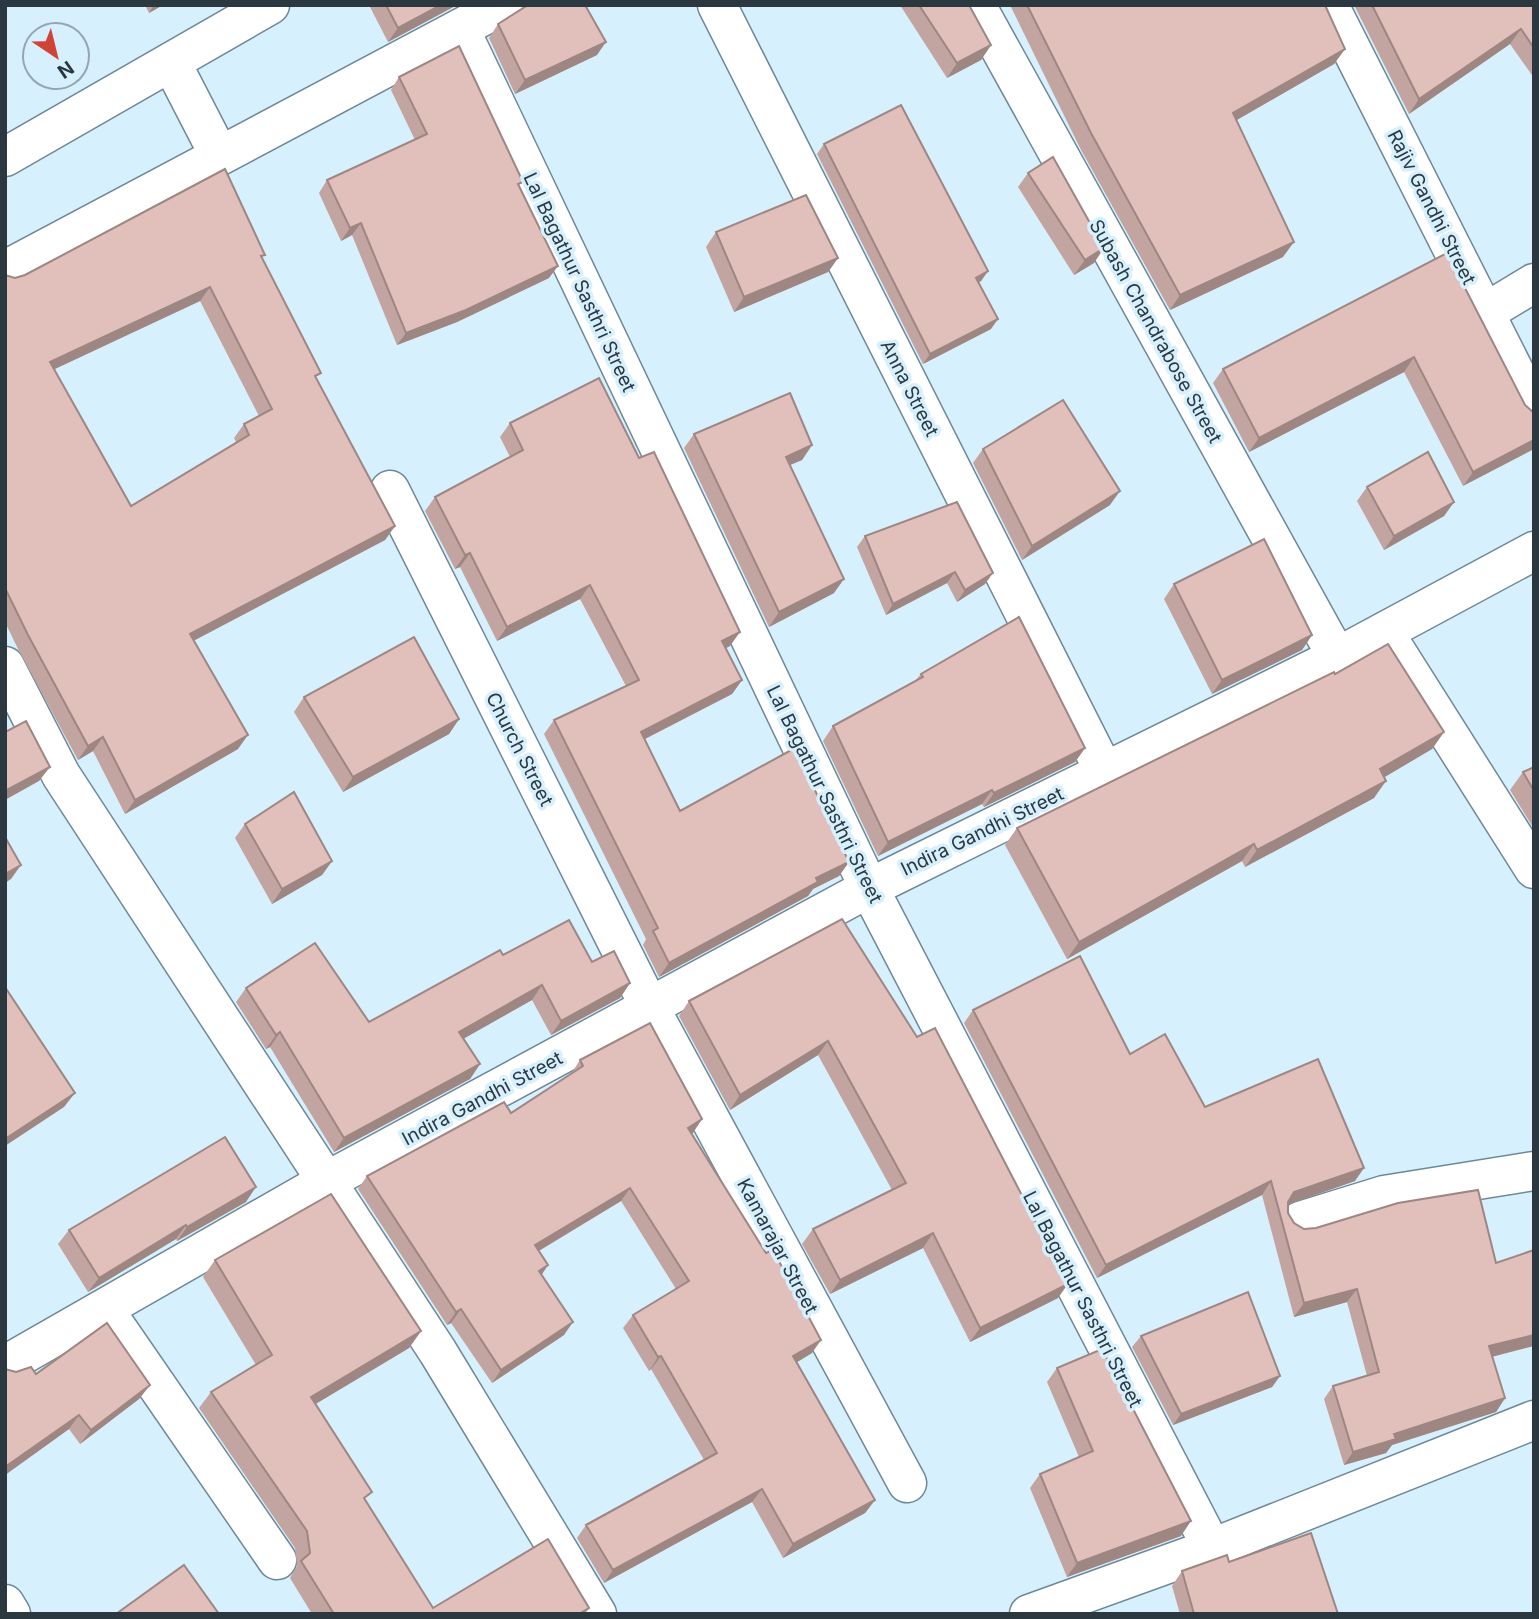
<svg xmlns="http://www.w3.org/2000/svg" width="1539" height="1619" viewBox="0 0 1539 1619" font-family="Inter,sans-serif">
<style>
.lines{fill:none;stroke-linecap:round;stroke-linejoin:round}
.minor-casing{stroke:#6d8999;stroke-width:41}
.minor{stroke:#fff;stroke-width:38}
.wall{fill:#c2a4a0;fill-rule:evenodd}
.shaded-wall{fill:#9e8682}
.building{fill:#e1bfba;stroke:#9e8682;stroke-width:2;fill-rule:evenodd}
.labels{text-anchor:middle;stroke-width:7;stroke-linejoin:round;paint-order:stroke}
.street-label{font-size:19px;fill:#2c383f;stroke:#d7f0fe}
</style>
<rect width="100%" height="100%" fill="#d7f0fe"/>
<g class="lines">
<!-- minor casing -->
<g class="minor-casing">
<g id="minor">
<path d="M717,5L1104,771"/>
<path d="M976,5L1337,657"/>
<path d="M1329,5L1534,410"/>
<path d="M460,29L869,888L1212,1548"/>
<path d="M171,62L219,155"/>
<path d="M5,157L270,5"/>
<path d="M5,270L504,5"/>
<path d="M1486,312L1534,283"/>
<path d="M390,490L650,1008L907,1483"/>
<path d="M1384,632L1534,869"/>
<path d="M5,666L61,775L438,1352L597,1614"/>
<path d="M1300,1221L1384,1195L1534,1171"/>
<path d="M104,1309L277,1560"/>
<path d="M5,1365L325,1182L869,888L1337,657L1534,551"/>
<path d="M5,1604L11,1614"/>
<path d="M1029,1614L1212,1548L1534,1420"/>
</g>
</g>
<!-- minor -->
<use href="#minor" class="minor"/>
</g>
<!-- wall -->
<g class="wall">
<path d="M145,5H163L149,13Z"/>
<path d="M369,5H457L388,42Z"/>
<path d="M526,5H585L597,55L515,94L489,38L498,24L526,6Z"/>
<path d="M900,5H969L991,45L981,60L947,78Z"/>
<path d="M1010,5H1325L1345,49L1334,64L1236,120L1283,257L1170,310L1080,148Z"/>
<path d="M1354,5H1534V78L1510,44L1409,114Z"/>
<path d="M399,77L520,187L549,278L457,322L397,345L352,235L341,241L319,193L327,180L415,140L391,90Z"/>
<path d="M824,144L988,271L981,281L979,282L991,329L923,364L817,154Z"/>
<path d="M1028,173L1094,263L1074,275L1018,187Z"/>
<path d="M716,232L838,258L828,272L734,312L706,247Z"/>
<path d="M1447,253L1525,405L1463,486L1404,372L1249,452L1213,383L1223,369Z"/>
<path d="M262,258L316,379L395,526L385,540L194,640L238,749L125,814L93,751L78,760L18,649L5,622V275L15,278ZM200,301L259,416L244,424L234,438L236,442L131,506L54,369Z"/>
<path d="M510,423L730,646L726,648L742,680L732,694L645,739L680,811L849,862L839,876L813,889L808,896L659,977L643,945L646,939L544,734L554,720L626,686L580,599L497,641L460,567L455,569L425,511L435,497L510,457L500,437Z"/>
<path d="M694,434L812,445L802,460L790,465L834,593L769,627L684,448Z"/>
<path d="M983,449L1110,505L1022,560L973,463Z"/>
<path d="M1367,487L1454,502L1444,516L1384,550L1357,501Z"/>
<path d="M865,536L985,584L957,602L947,583L886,615L857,547Z"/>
<path d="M1174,584L1312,635L1302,650L1212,694L1164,599Z"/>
<path d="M921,674L1085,748L1075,762L984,807L982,804L878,856L823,741L833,726L915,681Z"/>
<path d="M1335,674L1444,732L1432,749L1384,777L1374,798L1245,867L1242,861L1067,959L1005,845L1017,828Z"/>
<path d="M304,697L459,719L449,734L343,792L294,712Z"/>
<path d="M1534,767V829L1510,790L1523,772Z"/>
<path d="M245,824L332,861L322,875L272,904L235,838Z"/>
<path d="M842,919L1058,1298L970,1342L923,1248L830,1294L802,1244L813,1229L892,1190L818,1055L730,1110L679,1016L689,1001Z"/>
<path d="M503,955L592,962L630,983L620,998L551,1035L532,1000L464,1038L480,1064L470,1079L334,1152L270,1047L266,1049L236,1002L246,988L369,1022Z"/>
<path d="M973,1010L1130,1054L1205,1107L1355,1181L1288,1204V1213L1294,1223L1492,1357L1505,1398L1496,1412L1392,1445L1386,1453L1344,1465L1324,1399L1333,1386L1367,1376L1347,1302L1294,1317L1262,1195L1097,1278L964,1023Z"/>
<path d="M580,1060L702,1119L692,1133L812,1353L797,1362L875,1500L865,1513L783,1558L752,1502L604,1583L577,1538L586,1525L704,1460L651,1369L649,1371L623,1328L633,1315L676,1289L621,1201L539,1251L541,1275L564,1335L492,1383L451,1323L447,1325L358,1189L367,1176L511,1113L571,1074Z"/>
<path d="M246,1202L177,1241L176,1239L88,1292L58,1244L69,1230Z"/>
<path d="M215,1260L421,1331L409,1348L315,1404L366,1501L433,1608H589L585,1614H312L290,1578L297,1566L295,1548L199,1408L211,1392L256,1365L203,1277Z"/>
<path d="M1141,1336L1280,1376L1272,1387L1173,1425L1132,1347Z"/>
<path d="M1057,1368L1181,1536L1067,1577L1030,1488L1040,1474L1079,1457L1047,1382Z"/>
<path d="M5,1369L16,1372L150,1385L139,1399L80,1444L69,1429L5,1475Z"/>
<path d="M1229,1562L1338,1614H1180L1172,1586L1182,1571Z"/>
</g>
<!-- shaded-wall -->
<g class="shaded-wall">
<path d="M154,5H163L149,13Z"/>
<path d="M441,5H457L388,42L398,28Z"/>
<path d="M1521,29L1510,44L1409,114L1419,99Z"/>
<path d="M606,42L597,55L515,94L525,80Z"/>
<path d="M991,45L981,60L947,78L957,63Z"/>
<path d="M1345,49L1334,64L1223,128L1233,113Z"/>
<path d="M361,223L352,235L341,241L350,228Z"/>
<path d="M1294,242L1283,257L1170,310L1180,295Z"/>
<path d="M1104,248L1094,263L1074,275L1085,260Z"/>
<path d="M838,258L828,272L734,312L744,297Z"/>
<path d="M558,266L549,278L457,322L397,345L406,333Z"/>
<path d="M988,271L981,281L969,288L976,278Z"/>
<path d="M210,287L200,301L40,376L50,362Z"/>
<path d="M998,319L991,329L923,364L930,354Z"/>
<path d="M1414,357L1404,372L1249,452L1259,438Z"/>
<path d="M1534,440V449L1463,486L1473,472Z"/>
<path d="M812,445L802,460L775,471L786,457Z"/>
<path d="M1120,491L1110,505L1022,560L1032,546Z"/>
<path d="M1454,502L1444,516L1384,550L1394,536Z"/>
<path d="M395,526L385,540L180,648L190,634Z"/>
<path d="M470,553L460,567L455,569L465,555Z"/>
<path d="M955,572L947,583L886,615L893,604Z"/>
<path d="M993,573L985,584L957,602L965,590Z"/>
<path d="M844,579L834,593L769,627L779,612Z"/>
<path d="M590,585L580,599L497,641L507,627Z"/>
<path d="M740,632L730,646L712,655L722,641Z"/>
<path d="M1312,635L1302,650L1212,694L1222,680Z"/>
<path d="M742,680L732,694L631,746L641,732Z"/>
<path d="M459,719L449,734L343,792L353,777Z"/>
<path d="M1444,732L1432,749L1368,787L1380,769Z"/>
<path d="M248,735L238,749L125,814L135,800Z"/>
<path d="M103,737L93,751L78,760L88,746Z"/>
<path d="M1085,748L1075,762L984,807L994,793Z"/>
<path d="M50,767L39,781L5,800V791Z"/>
<path d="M1386,781L1374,798L1245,867L1257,850Z"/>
<path d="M992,790L982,804L878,856L888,842Z"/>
<path d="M1254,844L1242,861L1067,959L1079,942Z"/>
<path d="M332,861L322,875L272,904L282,889Z"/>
<path d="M849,862L839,876L813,889L808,896L659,977L669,963L816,878Z"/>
<path d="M21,865L11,879L5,883V874Z"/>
<path d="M630,983L620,998L551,1035L561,1021Z"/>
<path d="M542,985L532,1000L449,1047L459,1032Z"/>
<path d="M280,1032L270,1047L266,1049L276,1035Z"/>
<path d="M828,1041L818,1055L730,1110L740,1095Z"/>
<path d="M480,1064L470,1079L334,1152L344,1138Z"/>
<path d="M75,1093L64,1107L5,1146V1139Z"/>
<path d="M702,1119L693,1133L679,1141L688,1128Z"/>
<path d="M1364,1168L1355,1181L1284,1206L1294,1192Z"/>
<path d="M1271,1181L1262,1195L1097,1278L1106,1265Z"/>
<path d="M256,1187L246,1202L177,1241L187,1227Z"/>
<path d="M630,1188L621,1201L525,1259L535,1245Z"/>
<path d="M186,1225L176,1239L88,1292L99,1278Z"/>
<path d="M933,1233L923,1248L830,1294L840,1280Z"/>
<path d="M548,1265L539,1279V1271Z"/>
<path d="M1068,1284L1058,1298L970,1342L980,1328Z"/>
<path d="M1357,1289L1347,1302L1294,1317L1304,1303Z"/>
<path d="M461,1309L451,1323L447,1325L456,1312Z"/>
<path d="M573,1322L564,1335L492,1383L501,1370Z"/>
<path d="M421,1331L409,1348L299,1414L311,1397Z"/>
<path d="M1534,1335V1346L1480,1360L1489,1346Z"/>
<path d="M821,1340L812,1353L784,1370L793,1356Z"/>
<path d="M661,1356L651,1369L649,1371L658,1357Z"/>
<path d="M1280,1376L1272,1387L1173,1425L1181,1414Z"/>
<path d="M150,1385L139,1399L80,1444L91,1430Z"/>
<path d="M1505,1398L1496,1412L1392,1445L1386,1453L1344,1465L1353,1452L1394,1434Z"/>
<path d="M79,1415L69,1429L5,1475V1467Z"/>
<path d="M762,1489L752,1502L604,1583L613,1570Z"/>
<path d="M875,1500L865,1513L783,1558L793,1544Z"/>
<path d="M1191,1521L1181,1536L1067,1577L1077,1563Z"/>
</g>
<!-- building -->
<g class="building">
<path d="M386,5H441L398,28Z"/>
<path d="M528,5H585L606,42L525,80L498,24Z"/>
<path d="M919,5H969L991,45L957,63Z"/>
<path d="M1027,5H1325L1345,49L1233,113L1294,242L1180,295L1091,133Z"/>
<path d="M1372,5H1534V48L1521,29L1419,99Z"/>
<path d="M459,46L523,182L518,184L558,266L466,310L406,333L361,223L350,228L327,180L427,134L399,77Z"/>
<path d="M901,105L988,271L976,278L998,319L930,354L824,144Z"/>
<path d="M1053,157L1104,248L1085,260L1028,173Z"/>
<path d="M225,169L265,255L261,256L321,373L315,376L395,526L190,634L248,735L135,800L103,737L88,746L28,635L5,588V275L15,278L25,275ZM210,287L272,409L244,424L249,435L131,506L50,362Z"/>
<path d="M806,195L838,258L744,297L716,232Z"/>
<path d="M1447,253L1525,405L1534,413V440L1473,472L1414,357L1259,438L1223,369Z"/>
<path d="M599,378L639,458L654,452L740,632L722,641L742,680L641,732L680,811L795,748L849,862L816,878L818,882L669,963L653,931L658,928L554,720L639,680L590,585L507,627L470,553L465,555L435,497L523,450L510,423Z"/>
<path d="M790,393L812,445L786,457L844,579L779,612L694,434Z"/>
<path d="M1063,400L1120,491L1032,546L983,449Z"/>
<path d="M1428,452L1454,502L1394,536L1367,487Z"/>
<path d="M957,502L993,573L965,590L955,572L893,604L865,536Z"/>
<path d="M1264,539L1312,635L1222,680L1174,584Z"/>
<path d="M1019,617L1085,748L994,793L992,790L888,842L833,726L923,677L921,674Z"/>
<path d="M414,637L459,719L353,777L304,697Z"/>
<path d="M1388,644L1444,732L1380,769L1386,781L1257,850L1254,844L1079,942L1017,828L1334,672L1335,674Z"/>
<path d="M26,721L50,767L5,791V732Z"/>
<path d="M1534,767V791L1523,772Z"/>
<path d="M294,792L332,861L282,889L245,824Z"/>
<path d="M5,837L21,865L5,874Z"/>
<path d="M842,919L917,1037L935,1028L1068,1284L980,1328L933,1233L840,1280L813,1229L906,1183L828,1041L740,1095L689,1001Z"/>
<path d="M569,920L592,962L614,951L630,983L561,1021L542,985L459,1032L480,1064L344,1138L280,1032L276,1035L246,988L315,943L369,1022L500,950L503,955Z"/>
<path d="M1080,956L1130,1054L1165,1034L1205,1107L1318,1059L1364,1168L1294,1192L1288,1202V1213L1294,1223L1304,1229L1316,1228L1398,1203L1478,1190L1496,1263L1534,1250V1335L1489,1346L1505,1398L1394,1434L1396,1439L1353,1452L1333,1386L1379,1372L1357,1289L1304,1303L1271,1181L1106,1265L973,1010Z"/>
<path d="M5,987L75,1093L5,1139Z"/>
<path d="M650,1023L702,1119L688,1128L766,1253L773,1250L821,1340L793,1356L875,1500L793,1544L762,1489L613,1570L586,1525L717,1453L661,1356L658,1357L633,1315L689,1281L630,1188L535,1245L548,1265L539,1271L573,1322L501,1370L461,1309L456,1312L367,1176L504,1102L511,1113L583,1066L580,1060Z"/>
<path d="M225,1137L256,1187L187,1227L186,1225L99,1278L69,1230Z"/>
<path d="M331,1194L421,1331L311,1397L372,1492L364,1498L433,1608L548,1539L589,1608L579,1614H334L301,1561L310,1553L307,1531L211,1392L272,1355L215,1260Z"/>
<path d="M1248,1292L1280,1376L1181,1414L1141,1336Z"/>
<path d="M107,1323L150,1385L91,1430L79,1415L5,1467V1369L16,1372L31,1367L36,1374Z"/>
<path d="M1102,1349L1191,1521L1077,1563L1040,1474L1093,1451L1057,1368Z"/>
<path d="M1311,1533L1338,1614H1194L1182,1571L1227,1555L1229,1562Z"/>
<path d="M184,1565L219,1614H116Z"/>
</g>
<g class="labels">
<!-- street labels -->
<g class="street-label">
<text transform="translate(1432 207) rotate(63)" y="7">Rajiv Gandhi Street</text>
<text transform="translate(580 282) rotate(65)" y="7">Lal Bagathur Sasthri Street</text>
<text transform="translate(1156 331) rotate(61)" y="7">Subash Chandrabose Street</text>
<text transform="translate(910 388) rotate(63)" y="7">Anna Street</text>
<text transform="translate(520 749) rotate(63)" y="7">Church Street</text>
<text transform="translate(825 794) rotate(64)" y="7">Lal Bagathur Sasthri Street</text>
<text transform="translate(982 831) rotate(-26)" y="7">Indira Gandhi Street</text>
<text transform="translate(482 1098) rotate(-28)" y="7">Indira Gandhi Street</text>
<text transform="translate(778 1246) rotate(62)" y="7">Kamarajar Street</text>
<text transform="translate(1083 1299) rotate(63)" y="7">Lal Bagathur Sasthri Street</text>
</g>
</g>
<!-- border -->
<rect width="1539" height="1619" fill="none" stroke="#2c383f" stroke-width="14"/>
<!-- north arrow -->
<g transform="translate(56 56) rotate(145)"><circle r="33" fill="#d7f0fe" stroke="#93a6b2" stroke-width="2"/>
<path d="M0-5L12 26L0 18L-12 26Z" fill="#d14337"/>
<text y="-10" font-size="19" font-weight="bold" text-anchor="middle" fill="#2c383f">N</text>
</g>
</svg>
